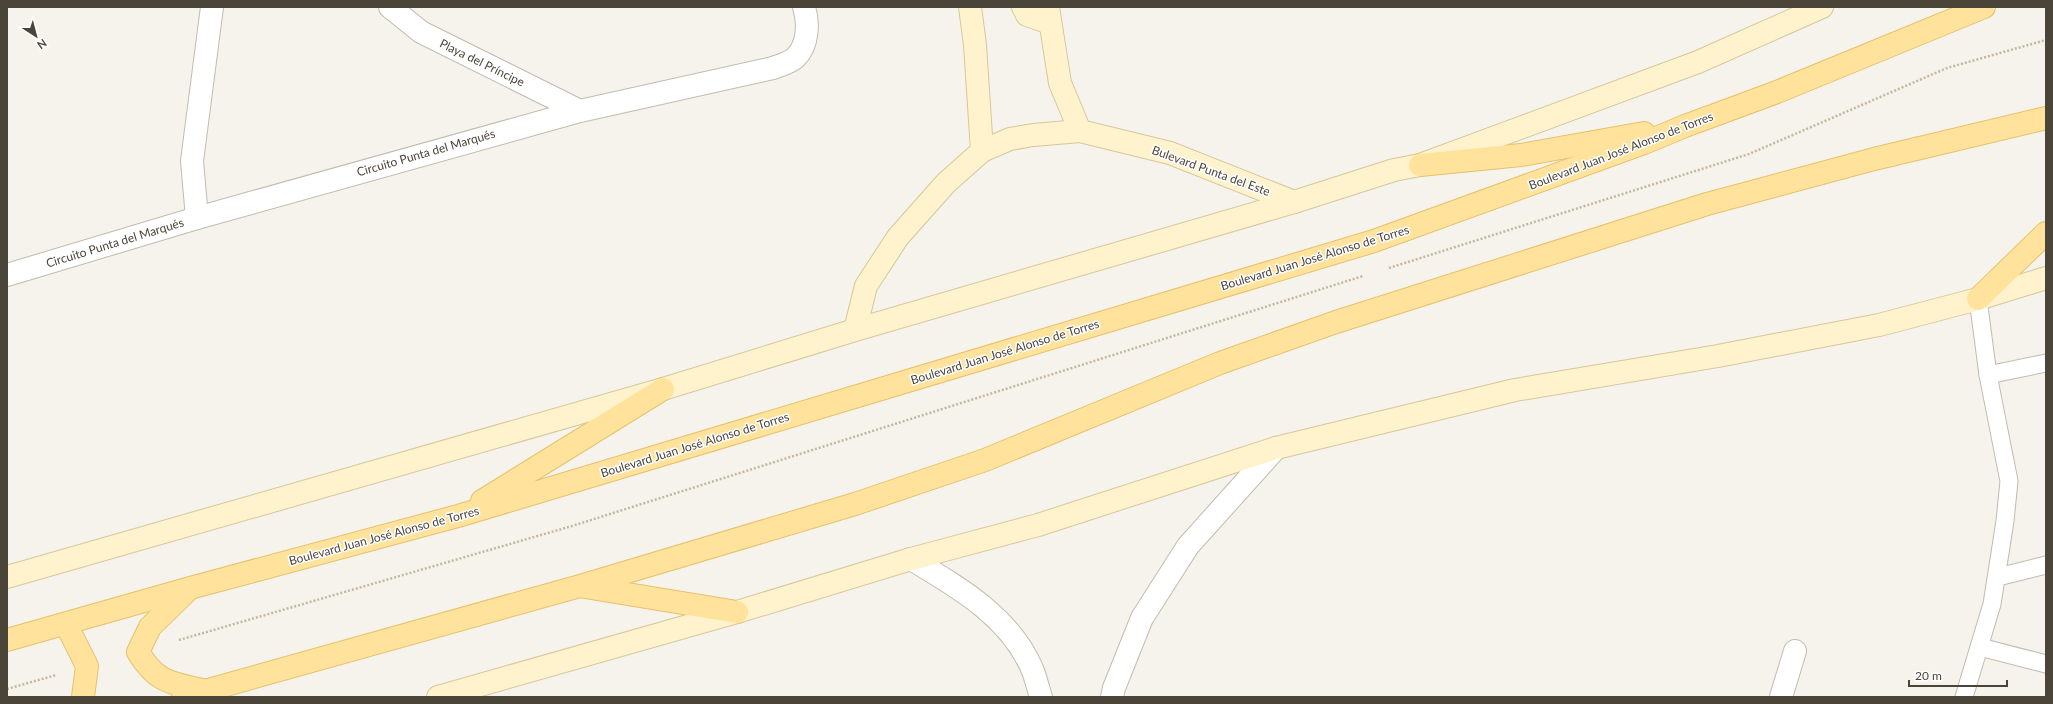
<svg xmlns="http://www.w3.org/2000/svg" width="2053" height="704" viewBox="0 0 2053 704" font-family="Lato,sans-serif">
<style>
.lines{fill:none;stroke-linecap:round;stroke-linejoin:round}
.lane-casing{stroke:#c2bbae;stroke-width:19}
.street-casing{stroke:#c2bbae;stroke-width:24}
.secondary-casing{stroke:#d6c79b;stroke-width:24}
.primary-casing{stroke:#e6c16a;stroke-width:24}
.path{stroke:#c4b79f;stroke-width:2.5;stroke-dasharray:2 2;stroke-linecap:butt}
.lane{stroke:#fff;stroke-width:17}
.street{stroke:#fff;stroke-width:22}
.secondary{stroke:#fff3cd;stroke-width:22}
.primary{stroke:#ffe39c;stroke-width:22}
.labels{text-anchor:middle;stroke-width:3;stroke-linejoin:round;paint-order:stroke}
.street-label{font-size:12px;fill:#4b4439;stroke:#fff}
</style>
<rect width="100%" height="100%" fill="#f6f3ec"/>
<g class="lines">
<!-- lane casing -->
<g class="lane-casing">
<g id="lane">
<path d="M1988,375L2046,363"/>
<path d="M1998,577L2046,565"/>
<path d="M1980,647L2046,664"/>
<path d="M1964,697L1992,604L2005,521L2009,481L1988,375L1978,299"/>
</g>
</g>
<!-- street casing -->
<g class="street-casing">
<g id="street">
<path d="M390,7L421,32L580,111"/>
<path d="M197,218L192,161L212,7"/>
<path d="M7,275L197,218L580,111L773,68C781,65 790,63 796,57C808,45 809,23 804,7"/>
<path d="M911,559C958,587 1011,617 1033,671C1036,679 1038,688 1041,697"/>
<path d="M1112,697L1114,688L1142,618L1188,546L1276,448"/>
<path d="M1781,697L1795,651"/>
</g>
</g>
<!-- secondary casing -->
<g class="secondary-casing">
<g id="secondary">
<path d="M970,7L975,45L982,151"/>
<path d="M1023,7L1027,15L1050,23"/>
<path d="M1048,7L1060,83L1080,131"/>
<path d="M855,330L866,286L898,237L946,183L982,151L1010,139L1033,135L1080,131L1170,153L1294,202"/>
<path d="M7,577L663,389L855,330L1294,202L1394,170L1420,165L1698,62L1822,7"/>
<path d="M438,697L737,612L911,559L1038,525L1276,448L1515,390L1718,356L1879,325L1978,299L2046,278"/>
</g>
</g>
<!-- primary casing -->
<g class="primary-casing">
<g id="primary">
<path d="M1420,165L1521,155L1644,133"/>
<path d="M1978,299L2046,233"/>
<path d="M482,501L663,389"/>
<path d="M585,587L737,612"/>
<path d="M187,591L150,627L138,652C156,682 170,683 203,690"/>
<path d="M66,624L87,666L83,697"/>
<path d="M7,640L190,588L458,516L1374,241L1644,143L1685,126L1777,92L1984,7"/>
<path d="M183,697L580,586L855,504L985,460L1220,363L1336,322L1707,204L1874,159L2046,118"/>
</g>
</g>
<!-- path -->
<g class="path">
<path d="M1389,268L1749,154L1947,68L2046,40"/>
<path d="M179,640L572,526L1363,276"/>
<path d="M7,689L56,675"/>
</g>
<!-- lane -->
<use href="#lane" class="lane"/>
<!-- street -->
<use href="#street" class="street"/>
<!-- secondary -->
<use href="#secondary" class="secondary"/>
<!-- primary -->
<use href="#primary" class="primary"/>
</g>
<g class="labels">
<!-- street labels -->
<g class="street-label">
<text transform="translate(482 63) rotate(26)" y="4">Playa del Príncipe</text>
<text transform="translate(1621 151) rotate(-21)" y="4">Boulevard Juan José Alonso de Torres</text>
<text transform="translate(426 153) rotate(-16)" y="4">Circuito Punta del Marqués</text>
<text transform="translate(1211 171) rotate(20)" y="4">Bulevard Punta del Este</text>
<text transform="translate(115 243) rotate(-17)" y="4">Circuito Punta del Marqués</text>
<text transform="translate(1315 258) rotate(-17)" y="4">Boulevard Juan José Alonso de Torres</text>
<text transform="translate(1005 352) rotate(-17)" y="4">Boulevard Juan José Alonso de Torres</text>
<text transform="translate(695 445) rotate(-17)" y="4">Boulevard Juan José Alonso de Torres</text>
<text transform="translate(384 536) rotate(-15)" y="4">Boulevard Juan José Alonso de Torres</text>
</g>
</g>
<!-- border -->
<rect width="2053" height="704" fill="none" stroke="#4b4439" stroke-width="16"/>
<!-- north arrow -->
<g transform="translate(36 36) rotate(144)" stroke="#ffffff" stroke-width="3" paint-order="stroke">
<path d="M0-3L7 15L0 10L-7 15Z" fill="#4b4439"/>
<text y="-6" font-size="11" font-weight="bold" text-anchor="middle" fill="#4b4439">N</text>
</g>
<!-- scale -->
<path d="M1909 680v6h98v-6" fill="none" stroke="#4b4439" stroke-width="2"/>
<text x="1915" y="680" font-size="12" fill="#4b4439" stroke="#ffffff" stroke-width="3" paint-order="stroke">20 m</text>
</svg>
